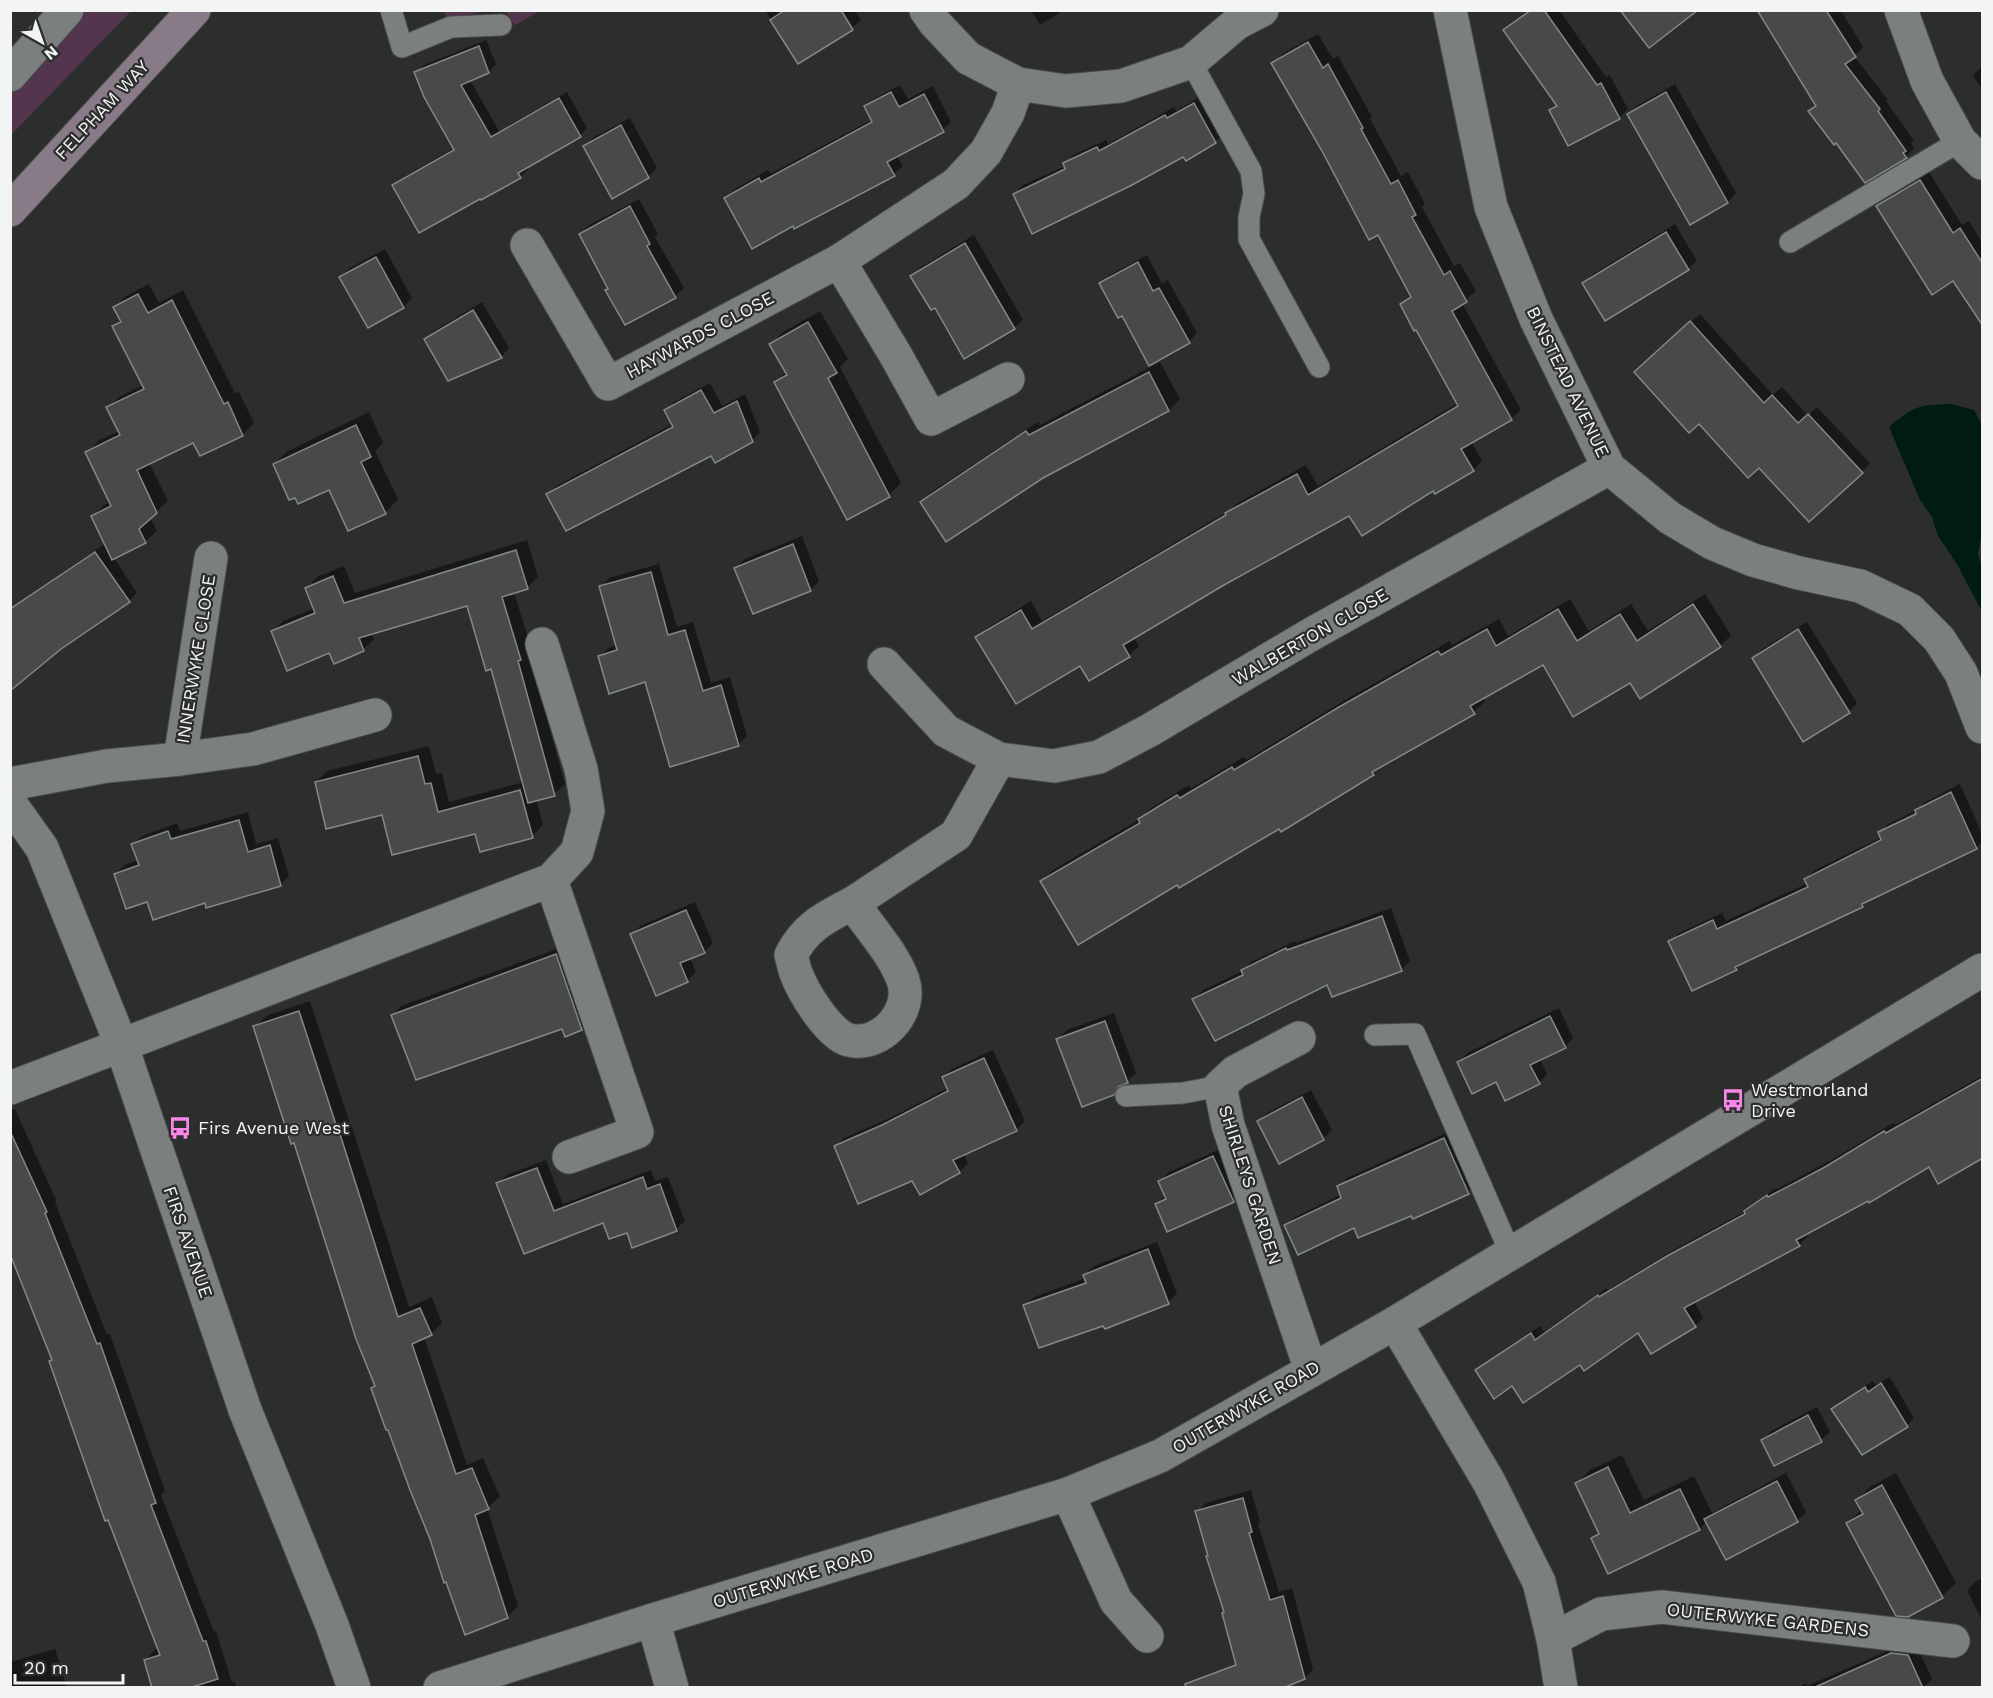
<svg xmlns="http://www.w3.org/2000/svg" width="1993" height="1698" viewBox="0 0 1993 1698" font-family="'Work Sans',sans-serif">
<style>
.green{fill:#53354e}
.water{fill:#001b13}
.shadow{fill:#0007;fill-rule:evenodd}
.building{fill:#474a49;stroke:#848887;stroke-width:1.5}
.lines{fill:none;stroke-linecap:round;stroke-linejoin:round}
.lane-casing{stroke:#4a4c4b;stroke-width:23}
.street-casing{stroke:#4a4c4b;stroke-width:35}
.secondary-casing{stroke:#4a4c4b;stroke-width:35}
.lane{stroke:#7b7f7d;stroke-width:21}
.street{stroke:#7b7f7d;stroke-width:33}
.secondary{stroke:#887a87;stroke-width:33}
.labels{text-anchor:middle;stroke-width:4.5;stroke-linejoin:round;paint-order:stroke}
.street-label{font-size:18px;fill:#f3f5f4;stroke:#2c2e2d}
.poi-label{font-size:18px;fill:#f3f5f4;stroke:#2c2e2d;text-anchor:start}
</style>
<rect width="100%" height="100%" fill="#2c2e2d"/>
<!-- green -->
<g class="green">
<path d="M74,11H131L11,135V82Z"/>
<path d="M442,11H486L449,18Z"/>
<path d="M505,11H540L515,25Z"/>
</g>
<!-- water -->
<path class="water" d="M1951,404L1974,410L1981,423L1982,531L1978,554L1982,567V612L1957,564L1938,536L1932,517L1920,500L1889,427C1914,406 1918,405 1951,404Z"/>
<!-- shadow -->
<g class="shadow">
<path d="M765,10H839L798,62Z"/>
<path d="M842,10H855L861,20L853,27Z"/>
<path d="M1031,10H1064L1040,25Z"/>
<path d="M1530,10H1559L1606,77L1610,75L1628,109L1619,118L1569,144L1551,110L1558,104L1505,31Z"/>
<path d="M1759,10H1838L1840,13L1842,12L1863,47L1854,56L1888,100L1886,101L1914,141L1911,143L1914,148L1906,157L1836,141L1810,112L1817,105Z"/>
<path d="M1318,34L1333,59L1338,56L1372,117L1370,119L1401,176L1408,172L1425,204L1422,207L1454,266L1460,263L1476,291L1462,303L1521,410L1511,419L1471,441L1482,461L1473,470L1433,489L1350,514L1133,637L1139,646L1129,656L1081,664L977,637L987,628L1031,601L1042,621L1230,510L1236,504L1306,465L1318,486L1458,403L1401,304L1411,294L1379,233L1323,150L1273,64L1282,54Z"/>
<path d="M486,40L496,64L489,72L470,80L499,131L567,92L587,128L580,136L526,167L528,169L520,177L394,185L402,178L454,148L416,73L424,65Z"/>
<path d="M1982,66V89L1973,76Z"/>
<path d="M1675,84L1736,193L1728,202L1690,223L1629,114L1638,105Z"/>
<path d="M900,85L908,99L933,86L951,122L943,130L897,155L903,166L894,174L795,227L793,224L726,198L735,189L768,170L770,174L873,119L866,106L875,98Z"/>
<path d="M1203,95L1224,133L1215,142L1184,155L1014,194L1023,185L1065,166V164L1073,155L1106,140L1108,144L1174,107L1176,111Z"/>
<path d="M630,118L657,168L648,177L585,146L594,137Z"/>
<path d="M1929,172L1962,225L1969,221L1982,242V323L1954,279L1877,207L1886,198Z"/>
<path d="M639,199L658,234L655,237L684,288L675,296L626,323L610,288L580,234L589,225Z"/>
<path d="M1675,224L1697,261L1688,269L1584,283L1593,274Z"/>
<path d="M974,235L1023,320L1014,328L936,305L912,276L921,267Z"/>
<path d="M385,249L412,298L404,307L368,326L341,277L350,268Z"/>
<path d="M1147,255L1162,284L1168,280L1197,333L1189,342L1101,284L1110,275Z"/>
<path d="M149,284L159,303L183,290L235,393L239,392L254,423L243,434L201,454L194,441L149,463L168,501L150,517L157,531L145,542L114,558L137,593L129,601L60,648L10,689V608L106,543L93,516L104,505L111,502L87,453L98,441L119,431L108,408L119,397L143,385L114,327L121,320L115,307L126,296Z"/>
<path d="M482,302L509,348L501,357L426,339L434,331Z"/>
<path d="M820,311L848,359L840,367L901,483L889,495L776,382L786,372L771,344L783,332Z"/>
<path d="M1700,314L1773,395L1782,387L1808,416L1817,407L1870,463L1862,472L1759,466L1699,422L1644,363Z"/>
<path d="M1160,362L1180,399L1169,410L1042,476L922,502L933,491L1038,422L1040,425Z"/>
<path d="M710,383L722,406L745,394L760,432L752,440L711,454L548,495L556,486L673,424L666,411L674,402Z"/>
<path d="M369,412L383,443L375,451L398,499L385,513L274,464L288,451Z"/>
<path d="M802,536L819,581L811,590L736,568L745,559Z"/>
<path d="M527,540L538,577L527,588L514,592L531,648L528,651L565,784L554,794L536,799L543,825L532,836L476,832L383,814L316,782L327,771L429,746L436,774L442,773L449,802L524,782L492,667L468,604L371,632L374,639L363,650L330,651L272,632L283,621L315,608L307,588L317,577L344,566L355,593Z"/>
<path d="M659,564L677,627L693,622L711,683L730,677L747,736L738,745L646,681L600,657L608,648L617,645L601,587L609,578Z"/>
<path d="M1705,594L1731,635L1720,646L1631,681L1544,663L1483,697L1485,701L1474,712L1383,763L1373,774L1178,883L1041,881L1053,870L1140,819L1151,808L1189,785L1191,788L1244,757L1246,760L1352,696L1450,641L1452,645L1499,619L1508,636L1570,599L1589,631L1631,604L1648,631Z"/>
<path d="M1807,622L1857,703L1849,712L1753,658L1762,649Z"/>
<path d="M1960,784L1982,834V842L1976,848L1871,898L1863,906L1744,961L1736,969L1670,942L1679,933L1722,913L1726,921L1808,883L1806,879L1815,870L1882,837L1880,833L1888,824L1917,810L1925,802ZM1923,809L1924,812L1888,829V826Z"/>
<path d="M248,812L256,844L278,838L289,876L280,885L206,901L148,900L116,874L124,865L139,860L133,844L142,836L177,823L180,831Z"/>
<path d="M695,902L713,943L704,952L690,958L696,972L687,981L632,935L640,926Z"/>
<path d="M1391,908L1410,961L1401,970L1328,983L1194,999L1203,990L1243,971L1251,962L1295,941L1296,943Z"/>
<path d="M565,946L590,1020L581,1028L393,1015L401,1006Z"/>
<path d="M310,1001L350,1124H351L409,1307L432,1297L442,1323L431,1334L424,1337L467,1465L483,1458L500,1497L487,1508L518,1606L507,1617L376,1385L255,1027L266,1016Z"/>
<path d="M1559,1008L1573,1038L1565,1047L1540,1059L1547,1074L1539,1083L1496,1080L1459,1062L1467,1053Z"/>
<path d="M1114,1013L1136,1073L1113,1094L1058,1039L1067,1030Z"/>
<path d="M993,1050L1025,1121L1016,1130L963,1154L968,1163L959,1172L912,1179L835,1147L844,1138L892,1117L948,1088L943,1077L952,1069Z"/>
<path d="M1982,1076V1138L1806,1233L1808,1236L1799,1245L1694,1301L1703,1318L1695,1326L1639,1331L1580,1363L1512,1384L1477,1371L1486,1362L1540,1326L1544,1332L1607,1288L1608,1290L1677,1248L1746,1211L1754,1203L1776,1188L1777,1189L1835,1158L1893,1123L1895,1125Z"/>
<path d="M1311,1090L1332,1130L1323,1139L1279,1162L1258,1122L1267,1113Z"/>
<path d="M15,1109L56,1200L55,1202L107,1335L110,1334L165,1491L161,1495L214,1632L216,1631L232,1683L234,1681L237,1688H154L145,1660L155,1650L159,1649L54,1359L10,1250V1111Z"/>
<path d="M1453,1130L1477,1184L1468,1192L1413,1217L1412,1214L1355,1226H1286L1295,1217L1342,1194L1339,1187L1347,1178Z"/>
<path d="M1222,1148L1242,1192L1233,1201L1156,1204L1165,1196L1160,1181L1169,1172Z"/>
<path d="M546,1160L563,1204L651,1170L655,1181L668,1177L685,1221L676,1229L604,1221L525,1252L498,1183L507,1175Z"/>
<path d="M1157,1242L1177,1293L1169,1302L1106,1327L1104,1324L1025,1306L1034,1297L1086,1278L1085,1275L1094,1266Z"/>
<path d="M1890,1377L1914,1418L1907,1426L1833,1409L1841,1401L1873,1381L1876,1385Z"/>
<path d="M1817,1407L1830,1432L1821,1440L1775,1464L1763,1440L1771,1431Z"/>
<path d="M1622,1455L1644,1500L1694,1476L1712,1513L1786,1473L1806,1512L1797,1521H1707L1699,1529L1592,1538L1600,1531L1577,1483L1590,1470Z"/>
<path d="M1896,1473L1956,1583L1942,1596L1907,1615L1848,1523L1862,1509L1857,1500L1870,1487Z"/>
<path d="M1251,1490L1260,1522L1258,1524L1279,1592L1292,1588L1313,1669L1305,1678L1238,1665L1226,1611L1197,1512L1206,1503Z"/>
<path d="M1982,1578V1621L1967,1590L1976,1581Z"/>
<path d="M1901,1645L1917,1646L1932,1679L1923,1688H1797L1806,1683L1807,1686Z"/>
<path d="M55,1649L67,1688H10V1662Z"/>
</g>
<!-- building -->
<g class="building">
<path d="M785,10H841L853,30L798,64L770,20Z"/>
<path d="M1531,10H1544L1597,85L1601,83L1620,119L1568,146L1549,110L1557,106L1503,30Z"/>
<path d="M1620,10H1698L1649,48Z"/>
<path d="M1757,10H1826L1856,57L1845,64L1880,109L1878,111L1906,151L1903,153L1907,158L1865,183L1836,143L1834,145L1808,111L1816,106Z"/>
<path d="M1308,42L1323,68L1328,64L1363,128L1361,129L1391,184L1398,180L1416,215L1412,217L1444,275L1450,271L1467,302L1452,311L1512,420L1461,449L1474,471L1435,494L1433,491L1362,536L1349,516L1224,585L1123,645L1130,657L1089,681L1080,666L1016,704L975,637L1021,610L1032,629L1226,515L1225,513L1297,474L1308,495L1458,406L1416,330L1414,331L1400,304L1411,297L1378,235L1369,240L1322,151L1271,63Z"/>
<path d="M479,46L489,73L461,85L491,137L559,98L581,137L518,173L521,178L481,200L480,199L419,233L392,185L454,150L424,97L414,72Z"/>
<path d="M891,92L899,107L924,94L944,132L887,162L895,176L794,229L793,226L752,249L724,198L759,178L761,182L872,122L864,106Z"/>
<path d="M1666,92L1728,203L1690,225L1627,114Z"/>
<path d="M1194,103L1216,143L1186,161L1183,157L1132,185L1032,234L1013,194L1065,169L1063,163L1097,147L1099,151L1165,115L1167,118Z"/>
<path d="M621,125L649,178L612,199L583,146Z"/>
<path d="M1920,180L1953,233L1960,228L1983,264V326L1953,281L1932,295L1876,206Z"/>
<path d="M630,206L650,244L647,246L676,298L625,325L605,290L608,289L579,234Z"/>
<path d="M1666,232L1689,270L1605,321L1582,283Z"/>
<path d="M965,243L1015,329L964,359L935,308L931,310L910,276Z"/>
<path d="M376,257L404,308L368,328L339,277Z"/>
<path d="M1138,262L1153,291L1159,288L1190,343L1149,366L1122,316L1118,318L1099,283Z"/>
<path d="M138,294L148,313L172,300L224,404L228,402L243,436L200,456L193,443L137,470L157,513L139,529L146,543L112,560L91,516L111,506L85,452L120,435L106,407L144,389L112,326L121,322L113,307Z"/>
<path d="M473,310L502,358L448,381L424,339Z"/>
<path d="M1690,321L1764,403L1772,395L1798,423L1808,414L1863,473L1809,522L1759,468L1748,478L1699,424L1689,433L1634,372Z"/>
<path d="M808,322L837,373L828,378L890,497L847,520L774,382L787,375L769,344Z"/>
<path d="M1149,372L1169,411L1043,478L946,542L920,502L1026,431L1029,435Z"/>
<path d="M701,390L714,413L737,401L753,442L715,463L711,456L566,531L546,494L673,427L664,410Z"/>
<path d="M356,425L371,457L361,462L386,514L348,531L329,490L298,504L295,498L289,500L273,464Z"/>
<path d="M793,544L811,591L753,614L734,568Z"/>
<path d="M516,550L528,589L502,597L521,660L518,661L555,796L528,803L491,669L486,671L467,606L359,638L364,651L334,664L329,653L287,671L271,631L315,613L305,588L333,576L344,603Z"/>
<path d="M95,552L130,602L61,649L10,691V609Z"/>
<path d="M651,572L668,635L685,630L703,691L721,685L739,746L670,767L645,682L609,694L598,656L617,650L599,586Z"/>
<path d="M1693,604L1721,647L1640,699L1630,683L1573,717L1543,665L1470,706L1475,714L1372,772L1374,775L1281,832L1279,829L1179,888L1177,885L1078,945L1040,881L1140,823L1138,819L1177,795L1180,798L1232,767L1234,770L1339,707L1438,651L1441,655L1487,629L1496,646L1558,609L1577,641L1620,614L1637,641Z"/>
<path d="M1798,629L1850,713L1803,742L1752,658Z"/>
<path d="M418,756L425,784L431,783L438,812L520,790L533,838L480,852L475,834L392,855L382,815L326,829L315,782Z"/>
<path d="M1951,792L1977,849L1862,904L1863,907L1735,967L1737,970L1692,991L1668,941L1713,920L1717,929L1808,887L1804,879L1881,840L1878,832L1916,814L1915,810Z"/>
<path d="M239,820L248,852L270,845L281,886L206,908L205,903L153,920L147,902L126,909L114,874L139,865L131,844L168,831L171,839Z"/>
<path d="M686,910L705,953L680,963L688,982L656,996L630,934Z"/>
<path d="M1382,916L1402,971L1332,997L1327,985L1215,1041L1192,999L1243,975L1241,970L1286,948L1287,950Z"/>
<path d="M556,954L582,1030L565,1037L562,1029L416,1080L391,1015Z"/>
<path d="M299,1011L339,1134H340L398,1317L420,1308L432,1335L412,1344L456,1474L472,1468L489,1509L475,1515L508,1618L465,1635L446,1582L444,1583L430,1539L410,1490L388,1430H386L371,1388L375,1386L356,1339L294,1143L291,1144L253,1026Z"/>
<path d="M1550,1016L1566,1048L1530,1065L1540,1084L1505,1101L1496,1082L1472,1094L1457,1062Z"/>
<path d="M1105,1021L1128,1083L1119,1086L1114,1095L1082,1107L1056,1039Z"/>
<path d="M984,1058L1017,1131L953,1160L960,1173L920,1195L912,1181L858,1204L834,1146L882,1125L948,1091L942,1077Z"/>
<path d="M1983,1078V1158L1938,1184L1929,1167L1869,1203L1868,1201L1796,1240L1800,1246L1684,1308L1696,1327L1651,1354L1638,1333L1584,1371L1580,1365L1523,1403L1512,1386L1494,1399L1475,1370L1531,1333L1535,1340L1598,1295L1599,1297L1667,1256L1745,1214L1744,1211L1767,1195L1768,1197L1825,1167L1884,1131L1886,1133Z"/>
<path d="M1302,1097L1324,1140L1279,1164L1257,1121Z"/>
<path d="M10,1131L47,1212L45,1213L97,1344L100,1343L156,1503L151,1505L203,1641H206L218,1679L189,1688H152L144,1660L160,1655L108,1520L105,1521L49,1361L52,1360L10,1254Z"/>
<path d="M1444,1138L1469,1194L1413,1219L1411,1216L1358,1238L1354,1228L1298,1255L1284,1225L1341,1198L1337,1186Z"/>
<path d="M1213,1156L1234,1202L1167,1232L1155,1204L1166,1199L1158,1181Z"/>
<path d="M537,1168L554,1211L643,1177L647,1189L660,1184L677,1231L632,1248L627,1233L609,1239L603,1223L524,1254L496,1183Z"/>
<path d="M1148,1249L1169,1304L1105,1329L1103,1326L1039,1348L1023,1305L1086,1283L1083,1275Z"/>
<path d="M1881,1383L1908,1427L1862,1455L1831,1409L1865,1387L1868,1392Z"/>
<path d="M1808,1415L1822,1442L1774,1466L1761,1440Z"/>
<path d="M1608,1467L1630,1513L1680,1489L1700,1530L1608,1574L1591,1538L1599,1534L1575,1483Z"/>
<path d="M1777,1481L1798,1522L1726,1560L1704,1519Z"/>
<path d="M1882,1485L1943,1598L1908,1617L1896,1616L1846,1523L1863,1514L1855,1500Z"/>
<path d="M1243,1498L1252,1532L1249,1533L1270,1600L1283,1596L1305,1679L1283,1688H1186L1185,1684L1236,1665L1222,1613L1224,1612L1206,1556H1208L1195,1511Z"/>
<path d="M1891,1653L1908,1655L1923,1688H1813Z"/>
</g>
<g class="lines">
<!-- lane casing -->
<g class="lane-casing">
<g id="lane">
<path d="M391,10L402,47L451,27L501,25"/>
<path d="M1191,62L1251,171L1254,194L1249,217V239L1319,367"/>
<path d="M1790,242L1960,141"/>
<path d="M1375,1035L1415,1034L1510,1252"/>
<path d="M1126,1096L1183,1093L1220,1086"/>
</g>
</g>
<!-- street casing -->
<g class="street-casing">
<g id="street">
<path d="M926,10L935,23L968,58L1018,84L1066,91L1121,86L1191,62L1237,23L1262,10"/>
<path d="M1450,10L1491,207L1536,319L1609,468L1670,518L1712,543L1753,560L1799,573L1860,586L1910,610L1939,639L1961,673L1982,727"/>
<path d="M1901,10L1927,81L1960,141L1982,163"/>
<path d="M10,75L67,10"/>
<path d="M527,245L608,384L839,261L956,184L986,152L1008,113L1018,84"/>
<path d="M839,261L895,354L931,419L1008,379"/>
<path d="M884,664L946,731L999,759L1054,766L1099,757L1150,730L1310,635L1609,468"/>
<path d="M180,759L211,558"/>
<path d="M10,784L107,766L180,759L253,749L375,715"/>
<path d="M10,803L42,848L121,1044L245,1410L332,1625L354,1688"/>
<path d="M551,880L637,1132L569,1157"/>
<path d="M853,903C869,928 893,952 903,980C914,1011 881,1048 849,1040C829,1035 803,992 796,973C794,968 793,961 791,955C806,926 826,917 853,903Z"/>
<path d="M853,903L956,835L999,759"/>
<path d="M1299,1038L1235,1072L1220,1086L1228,1125L1311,1370"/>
<path d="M10,1088L551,880L577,852L588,811L581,769L542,644"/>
<path d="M1395,1323L1489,1482L1539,1582L1553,1639L1561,1688"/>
<path d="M1068,1494L1116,1601L1147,1636"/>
<path d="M653,1620L672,1688"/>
<path d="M1553,1639L1601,1614L1662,1607L1953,1641"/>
<path d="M440,1688L653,1620L1068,1494L1160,1456L1395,1323L1982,970"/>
</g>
</g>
<!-- secondary casing -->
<g class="secondary-casing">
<path id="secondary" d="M10,210L194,10"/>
</g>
<!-- lane -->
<use href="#lane" class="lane"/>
<!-- street -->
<use href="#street" class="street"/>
<!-- secondary -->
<use href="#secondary" class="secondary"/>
</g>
<!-- icons -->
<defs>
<g id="bus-bare" transform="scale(1.8)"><path d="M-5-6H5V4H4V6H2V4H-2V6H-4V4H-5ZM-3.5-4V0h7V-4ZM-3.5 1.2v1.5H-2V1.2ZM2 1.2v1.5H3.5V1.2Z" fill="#f987e9" stroke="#2c2e2d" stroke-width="2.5" paint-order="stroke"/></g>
</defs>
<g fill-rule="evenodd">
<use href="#bus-bare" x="1733" y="1100"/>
<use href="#bus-bare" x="180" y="1128"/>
</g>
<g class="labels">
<!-- street labels -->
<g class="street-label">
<text transform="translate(102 110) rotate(-47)" y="6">FELPHAM WAY</text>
<text transform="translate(700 335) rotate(-28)" y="6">HAYWARDS CLOSE</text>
<text transform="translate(1568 382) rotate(64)" y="6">BINSTEAD AVENUE</text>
<text transform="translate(1310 637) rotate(-30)" y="6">WALBERTON CLOSE</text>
<text transform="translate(196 659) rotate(-81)" y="6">INNERWYKE CLOSE</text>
<text transform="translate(1250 1185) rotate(72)" y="6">SHIRLEYS GARDEN</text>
<text transform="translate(188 1242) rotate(71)" y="6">FIRS AVENUE</text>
<text transform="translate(1246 1407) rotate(-30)" y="6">OUTERWYKE ROAD</text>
<text transform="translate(793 1578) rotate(-17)" y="6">OUTERWYKE ROAD</text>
<text transform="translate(1768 1620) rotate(6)" y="6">OUTERWYKE GARDENS</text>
</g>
<!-- poi labels -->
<g class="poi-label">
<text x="1751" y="1096">Westmorland<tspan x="1751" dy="21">Drive</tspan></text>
<text x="198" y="1134">Firs Avenue West</text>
</g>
</g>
<!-- border -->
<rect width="1993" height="1698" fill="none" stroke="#f3f5f4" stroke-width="24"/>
<!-- north arrow -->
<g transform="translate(42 42) rotate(140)" stroke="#2c2e2d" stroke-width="4.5" paint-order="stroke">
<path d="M0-4.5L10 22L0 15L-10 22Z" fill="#f3f5f4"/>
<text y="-9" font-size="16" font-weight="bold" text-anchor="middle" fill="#f3f5f4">N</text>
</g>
<!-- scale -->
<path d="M15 1674v9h108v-9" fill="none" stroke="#f3f5f4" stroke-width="3"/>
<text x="24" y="1674" font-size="18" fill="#f3f5f4" stroke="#2c2e2d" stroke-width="4.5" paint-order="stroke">20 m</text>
</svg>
